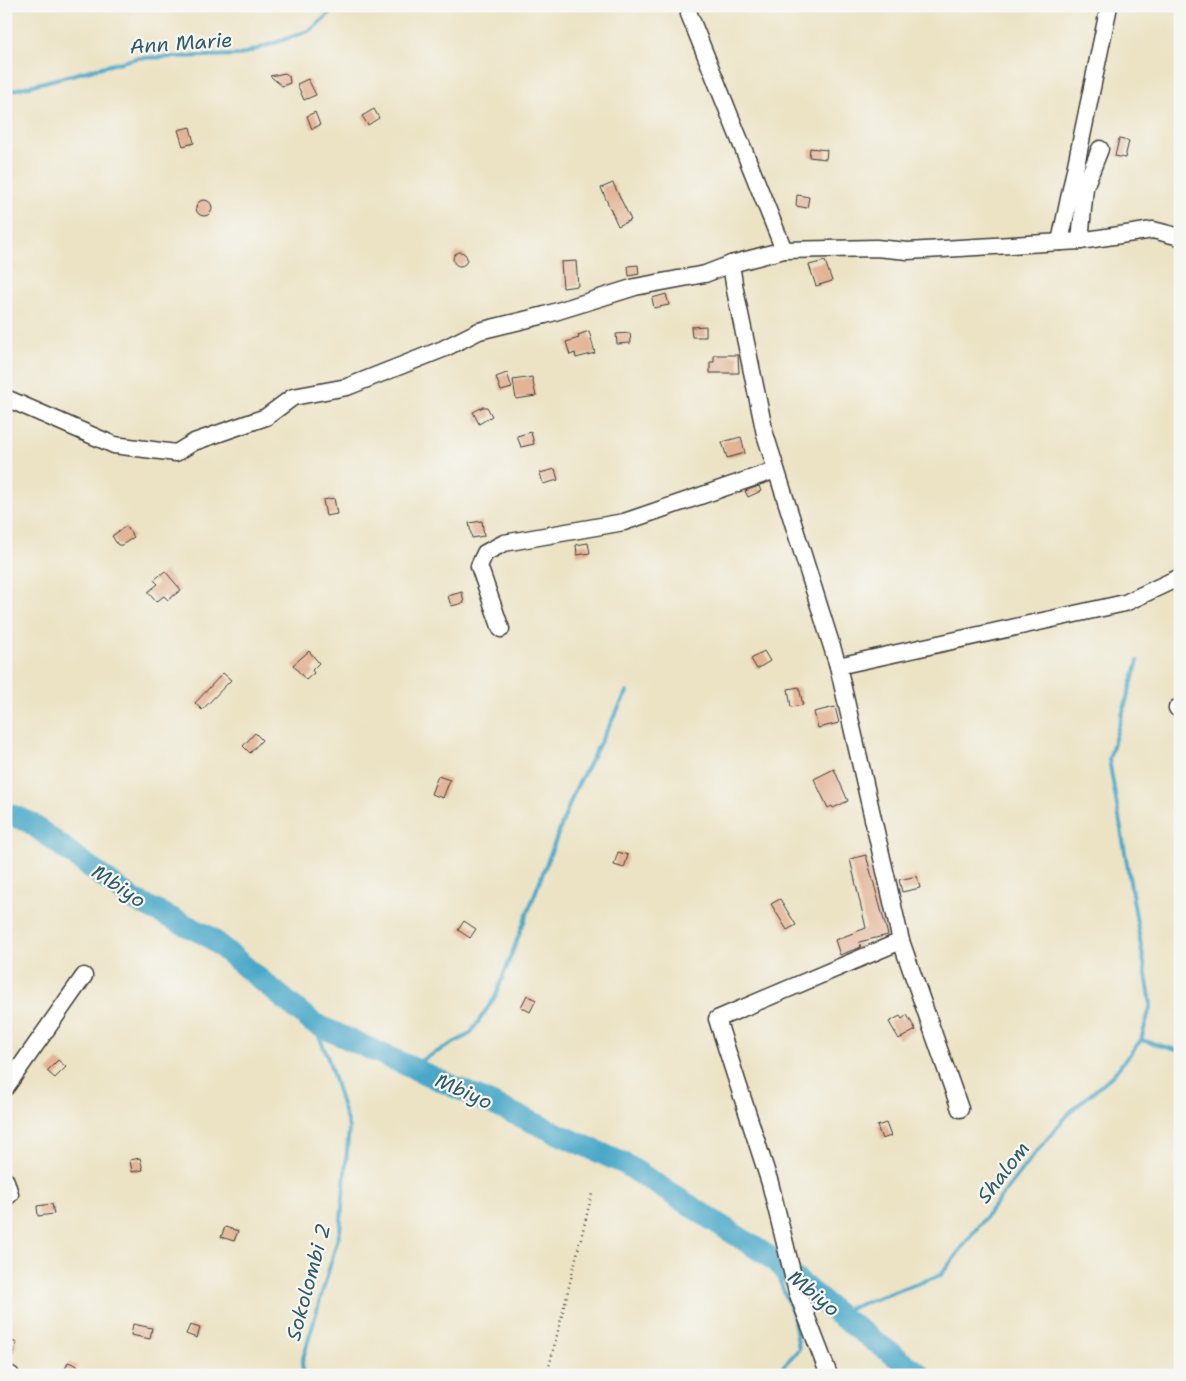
<svg xmlns="http://www.w3.org/2000/svg" width="1186" height="1381" viewBox="0 0 1186 1381" font-family="'Shantell Sans',sans-serif">
<style>
.lines{fill:none;stroke-linecap:round;stroke-linejoin:round}
.stream{stroke:#49a8c8;stroke-width:4}
.river{stroke:#49a8c8;stroke-width:22}
.building{fill:#e3b394}
.minor-casing{stroke:#3b3a35;stroke-width:19}
.path{stroke:#3b3a35;stroke-width:2.5;stroke-dasharray:1 4;stroke-linecap:butt}
.minor{stroke:#fff;stroke-width:16}
.labels{text-anchor:middle;stroke-width:4.5;stroke-linejoin:round;paint-order:stroke}
.water-label{font-size:20px;font-style:italic;fill:#305b69;stroke:#f6f6f2}
</style>
<rect width="100%" height="100%" fill="#f6f6f2"/>
<filter id="ink" filterUnits="userSpaceOnUse"><feTurbulence type="fractalNoise" baseFrequency=".02" numOctaves="2"/><feDisplacementMap in="SourceGraphic" scale="10" xChannelSelector="R" yChannelSelector="G"/><feConvolveMatrix kernelMatrix="1 2 1 2 8 2 1 2 1" color-interpolation-filters="sRGB"/></filter>
<filter id="wash" filterUnits="userSpaceOnUse"><feTurbulence type="fractalNoise" baseFrequency=".0096" numOctaves="4" result="noise"/><feDisplacementMap in="SourceGraphic" scale="20" xChannelSelector="R" yChannelSelector="G"/><feGaussianBlur stdDeviation="1.12" result="paint"/><feColorMatrix in="noise" values="0 0 0 0 0 0 0 0 0 0 0 0 0 0 0 0 0 1.4 0 .05"/><feComposite in="paint" operator="in"/></filter>
<g filter="url(#wash)">
<rect width="100%" height="100%" fill="#ece3c5"/>
<g class="lines">
<!-- stream -->
<g class="stream">
<path d="M6,92L137,58L240,55L311,30L331,12L350,6"/>
<path d="M1141,1040L1180,1051"/>
<path d="M409,1067L470,1034L495,997L575,790L627,692"/>
<path d="M770,1257L793,1314L799,1349L775,1375"/>
<path d="M836,1313L941,1275L1027,1163L1071,1111L1113,1075L1141,1040L1151,1004L1109,759L1138,661"/>
<path d="M303,1375L302,1362L340,1231L349,1128L327,1055L313,1023"/>
</g>
<!-- river -->
<path class="river" d="M6,813L29,822L134,900L208,936L313,1023L625,1164L770,1257L836,1313L921,1375"/>
</g>
<g id="blocks">
<!-- building -->
<g class="building">
<path d="M285,73L289,76L290,83L282,86L270,76Z"/>
<path d="M308,79L316,95L304,100L297,84Z"/>
<path d="M374,109L379,118L368,125L362,116Z"/>
<path d="M315,112L320,125L312,129L307,116Z"/>
<path d="M190,127L194,143L183,146L178,130Z"/>
<path d="M1119,139L1129,141L1125,158L1115,156Z"/>
<path d="M810,148L827,150L826,159L809,157Z"/>
<path d="M613,183L631,220L618,226L601,188Z"/>
<path d="M797,195L809,197L807,208L796,206Z"/>
<circle cx="204" cy="208" r="8"/>
<circle cx="460" cy="259" r="7"/>
<path d="M576,261L578,286L563,288L561,262Z"/>
<path d="M825,261L832,281L816,286L809,265Z"/>
<path d="M638,265L639,274L629,276L628,266Z"/>
<path d="M666,294L669,305L654,308L652,298Z"/>
<path d="M706,326V337H692L691,327Z"/>
<path d="M589,331L595,353L576,358L575,353L570,355L566,342L579,338L578,335Z"/>
<path d="M630,333L631,343L617,344L616,334Z"/>
<path d="M714,355H738L739,373H710V362H714Z"/>
<path d="M507,373L512,388L501,391L496,377Z"/>
<path d="M532,377L536,396L516,399L513,380Z"/>
<path d="M483,407H487L492,416L479,424L473,412Z"/>
<path d="M531,432L534,444L521,447L517,436Z"/>
<path d="M741,437L745,453L727,458L722,442Z"/>
<path d="M555,469L558,480L543,484L540,473Z"/>
<path d="M759,486L761,491L748,497L745,491Z"/>
<path d="M334,498L337,514L326,516L323,500Z"/>
<path d="M482,521L484,536L472,538L469,523Z"/>
<path d="M126,526L134,537L122,545H118L112,536Z"/>
<path d="M588,543L590,553L577,555L576,545Z"/>
<path d="M165,571L181,590L168,600L164,596L156,602L148,592L158,584L154,580Z"/>
<path d="M462,592L464,603L451,606L448,596Z"/>
<path d="M309,651L319,663L312,670L314,673L306,680L293,665Z"/>
<path d="M764,651L770,661L757,669L751,659Z"/>
<path d="M223,673L231,680L202,710L195,703Z"/>
<path d="M799,687L803,705L791,707L788,689Z"/>
<path d="M835,707L839,723L818,728L814,712Z"/>
<path d="M255,733L262,740L250,753L243,746Z"/>
<path d="M834,769L848,801L833,808L832,806L828,808L814,779Z"/>
<path d="M438,776L450,780L443,798L431,794Z"/>
<path d="M618,852L628,855L624,868L614,865Z"/>
<path d="M866,855L888,935L859,942L861,947L840,955L835,940L866,928L850,859Z"/>
<path d="M917,876L920,888L902,892L899,880Z"/>
<path d="M780,899L796,925L787,930L771,904Z"/>
<path d="M464,921L476,929L470,938L458,930Z"/>
<path d="M527,995L536,1000L530,1012L521,1007Z"/>
<path d="M907,1015L916,1030L899,1039L889,1022L900,1016L902,1019Z"/>
<path d="M58,1060L66,1067L55,1078L47,1071Z"/>
<path d="M886,1123L891,1136L882,1139L877,1126Z"/>
<path d="M140,1158L143,1170L132,1172L130,1160Z"/>
<path d="M52,1204L54,1214L38,1216L37,1206Z"/>
<path d="M225,1227L238,1231L234,1241L221,1237Z"/>
<path d="M133,1324L152,1328L150,1339L131,1335Z"/>
<path d="M190,1325L200,1328L197,1338L186,1334Z"/>
<path d="M6,1339L17,1343L9,1364L6,1363Z"/>
<path d="M68,1362L78,1366L74,1375L64,1372Z"/>
</g>
</g>
</g>
<g filter="url(#ink)">
<use href="#blocks" fill-opacity="0" stroke="#3b3a35" stroke-width="1"/>
<g class="lines">
<!-- minor casing -->
<g class="minor-casing">
<g id="minor">
<path d="M689,14L784,250"/>
<path d="M1080,241L1085,187L1100,149"/>
<path d="M1060,242L1109,6"/>
<path d="M731,264L735,290L765,434L838,666L901,941L717,1019L770,1183L797,1292L829,1375"/>
<path d="M6,398L114,445L176,453L194,442L266,417L293,397L347,387L443,349L479,331L545,315L635,287L705,274L731,264L784,250L876,248L908,251L1080,241L1153,230L1180,237"/>
<path d="M501,629L479,566L485,553L504,543L624,522L776,470"/>
<path d="M838,666L1125,603L1180,577"/>
<path d="M1177,708L1180,707"/>
<path d="M901,941L960,1109"/>
<path d="M6,1087L84,976"/>
<path d="M6,1181L10,1194L6,1198"/>
<path d="M6,1373L11,1375"/>
</g>
</g>
<!-- path -->
<path class="path" d="M547,1375L592,1194"/>
<!-- minor -->
<use href="#minor" class="minor"/>
</g>
</g>
<g class="labels">
<!-- water labels -->
<g class="water-label">
<text transform="translate(181 43) rotate(-4)" y="7">Ann Marie</text>
<text transform="translate(119 886) rotate(34)" y="7">Mbiyo</text>
<text transform="translate(464 1091) rotate(24)" y="7">Mbiyo</text>
<text transform="translate(1003 1172) rotate(-52)" y="7">Shalom</text>
<text transform="translate(308 1282) rotate(-75)" y="7">Sokolombi 2</text>
<text transform="translate(814 1293) rotate(40)" y="7">Mbiyo</text>
</g>
</g>
<!-- margin -->
<rect width="1186" height="1381" fill="none" stroke="#f6f6f2" stroke-width="25"/>
</svg>
